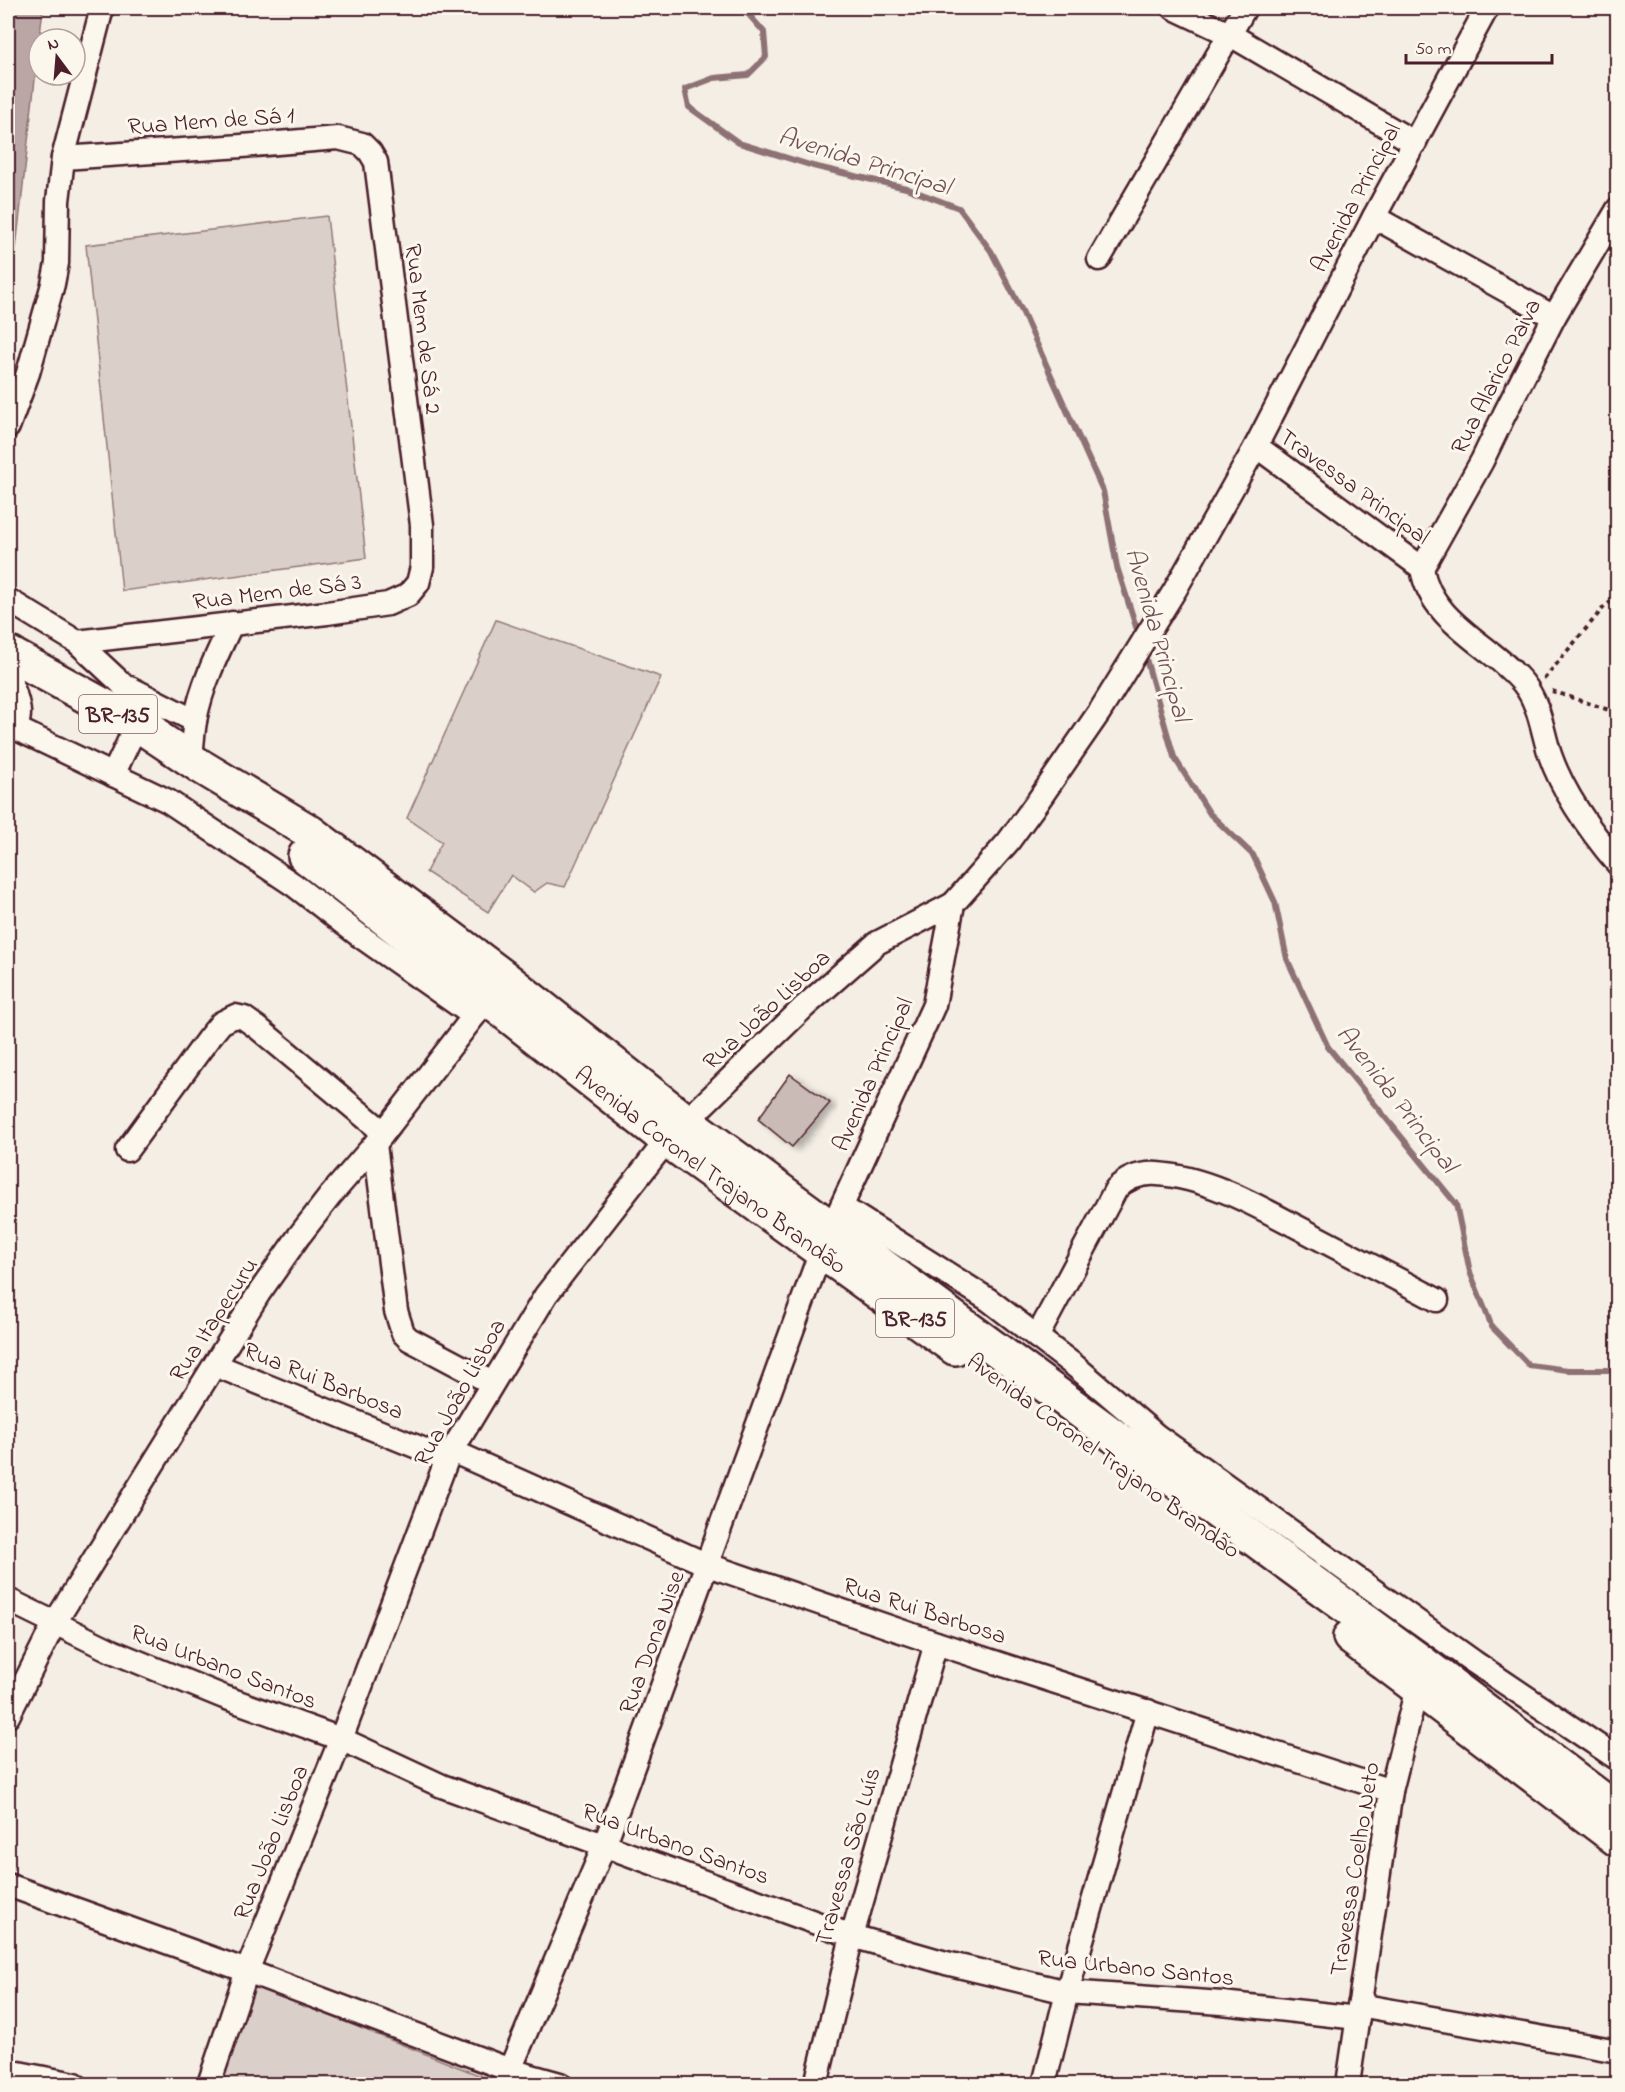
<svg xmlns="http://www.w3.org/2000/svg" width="1625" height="2092" viewBox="0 0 1625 2092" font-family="'Indie Flower',sans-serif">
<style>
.green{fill:#dbd0c9;stroke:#92787a;stroke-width:1.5}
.water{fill:#baa7a5;stroke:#8d7174;stroke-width:1.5}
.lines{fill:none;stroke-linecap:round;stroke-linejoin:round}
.stream{stroke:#8d7174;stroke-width:6}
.building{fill:#cabbb6;stroke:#4a1f2b;stroke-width:1.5;filter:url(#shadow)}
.minor-casing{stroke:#4a1f2b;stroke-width:27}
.primary-casing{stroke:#4a1f2b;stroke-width:38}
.path{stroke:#4a1f2b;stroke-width:4;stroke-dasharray:4.5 4.5;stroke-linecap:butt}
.minor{stroke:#fbf7ec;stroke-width:22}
.primary{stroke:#fbf7ec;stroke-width:33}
.labels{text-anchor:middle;stroke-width:6;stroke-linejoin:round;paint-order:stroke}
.shield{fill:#fbf7ec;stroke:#7f6065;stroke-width:1.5}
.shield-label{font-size:22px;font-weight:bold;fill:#4a1f2b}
.street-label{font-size:24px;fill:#4a1f2b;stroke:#fbf7ec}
.water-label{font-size:26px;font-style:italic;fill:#714f56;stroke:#fbf7ec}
</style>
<defs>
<filter id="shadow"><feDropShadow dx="6" dy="3.5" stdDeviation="3" flood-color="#0004"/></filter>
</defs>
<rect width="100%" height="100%" fill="#f4eee4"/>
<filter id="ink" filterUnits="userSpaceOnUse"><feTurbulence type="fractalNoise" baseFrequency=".0167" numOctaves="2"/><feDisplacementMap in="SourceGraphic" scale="12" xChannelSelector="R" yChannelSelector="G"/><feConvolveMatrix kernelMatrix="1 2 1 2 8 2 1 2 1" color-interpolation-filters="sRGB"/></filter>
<g filter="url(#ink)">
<!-- green -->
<g class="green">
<path d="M327,216L366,558L122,591L86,245Z"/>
<path d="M496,620L661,677L565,887L547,883L534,892L511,875L488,912L426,872L442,842L407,818Z"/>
<path d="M252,1985L486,2078L484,2084H220Z"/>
</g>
<!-- water -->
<path class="water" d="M8,8H43L16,248L8,269Z"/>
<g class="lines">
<!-- stream -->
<g class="stream">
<path d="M743,8L764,32L766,57L748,75L714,78L685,89L689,107L739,143L813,166L906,188L959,208L991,251L1023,313L1103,491L1117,567L1139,636"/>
<path d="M1144,652L1174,757L1210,814L1253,855L1275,902L1287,959L1328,1047L1456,1204L1470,1272L1492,1327L1529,1365L1568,1370H1618"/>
</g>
</g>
<!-- building -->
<path class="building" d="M790,1074L830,1103L792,1147L758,1119Z"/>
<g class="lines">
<!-- minor casing -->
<g class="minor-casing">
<g id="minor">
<path d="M1174,8L1229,34L1415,143"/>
<path d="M63,158L242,146L338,138L362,144L370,152L376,162L422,525V567L418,583L408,595L388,604L327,613L77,642"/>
<path d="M1374,217L1554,317"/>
<path d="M1099,259L1245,8"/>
<path d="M8,427L28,373L53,284L57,263L58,201L63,158L102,8"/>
<path d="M1256,446L1422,568"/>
<path d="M1422,568L1482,461L1505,413L1554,317L1618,209"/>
<path d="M1422,568C1430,622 1492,645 1523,683C1540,704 1542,731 1550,755C1564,795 1591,832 1618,864"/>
<path d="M8,600L77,642L121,683L159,730"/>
<path d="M8,674C13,692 30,720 8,732"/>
<path d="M130,688L195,721"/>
<path d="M15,728L168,801L294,885L360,936L474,1016"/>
<path d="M191,759C192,747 193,734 195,721C201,687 217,654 232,623"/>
<path d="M113,775L137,724"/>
<path d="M375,1144L396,1311L403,1333L409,1339L492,1383"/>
<path d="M127,1150L208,1039L221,1023L235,1016L244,1018L258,1028L383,1132"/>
<path d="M842,1207L989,1300L1075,1366L1157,1436L1474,1662L1618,1759"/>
<path d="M1037,1337L1116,1189C1128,1177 1141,1173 1157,1174C1209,1177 1262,1209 1307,1232C1350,1255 1394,1277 1437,1300"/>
<path d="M215,1365L447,1459"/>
<path d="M452,1451L708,1565L936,1643L1391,1791"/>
<path d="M8,1600L114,1652L224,1697L341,1739L442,1786L852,1936L946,1963L1067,1992L1222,2003L1358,2018"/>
<path d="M8,1716L54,1624L259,1293L299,1236L330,1196L375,1144L474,1016L494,987"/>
<path d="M8,1885L247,1971L510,2070L560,2084"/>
<path d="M1359,2005L1618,2051"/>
<path d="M8,2071L75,2084"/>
<path d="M209,2084L247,1971L341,1739L447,1459L546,1295L667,1140L804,1007L877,943L953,904"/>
<path d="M504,2084L604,1846L821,1251L934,1005L953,904L1008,842L1038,801L1100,711L1175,590L1256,446L1374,217L1487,8"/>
<path d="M816,2084L852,1936L936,1643"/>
<path d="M1044,2084L1067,1992L1148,1711"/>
<path d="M1348,2084L1391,1791L1420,1676"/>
</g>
</g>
<!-- primary casing -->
<g class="primary-casing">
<g id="primary">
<path d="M8,653L137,724L200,766L310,832L501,975L686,1121L1424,1664L1618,1811"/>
<path id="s1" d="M305,856L667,1140L955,1348"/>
<path d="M1350,1637L1618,1840"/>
</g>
</g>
<!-- path -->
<g class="path">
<path d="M1544,679L1604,607L1618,596"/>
<path d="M1552,691L1618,713"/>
</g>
<!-- minor -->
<use href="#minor" class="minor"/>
<!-- primary -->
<use href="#primary" class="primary"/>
</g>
</g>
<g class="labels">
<!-- shield labels -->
<g class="shield">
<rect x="79" y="695" width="78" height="38" rx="4.5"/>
<rect x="876" y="1299" width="78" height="38" rx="4.5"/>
</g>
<g class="shield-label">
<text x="118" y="722">BR-135</text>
<text x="915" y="1326">BR-135</text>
</g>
<!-- street labels -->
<g class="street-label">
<text transform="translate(211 120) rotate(-4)" y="8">Rua Mem de Sá 1</text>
<text transform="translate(1355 197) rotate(-62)" y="8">Avenida Principal</text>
<text transform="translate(424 329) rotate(83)" y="8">Rua Mem de Sá 2</text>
<text transform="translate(1495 376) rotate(-63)" y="8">Rua Alarico Paiva</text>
<text transform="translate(1355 486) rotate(36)" y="8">Travessa Principal</text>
<text transform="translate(277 591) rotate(-7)" y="8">Rua Mem de Sá 3</text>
<text transform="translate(766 1009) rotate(-43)" y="8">Rua João Lisboa</text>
<text transform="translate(872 1074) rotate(-66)" y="8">Avenida Principal</text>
<text dy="8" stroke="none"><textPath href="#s1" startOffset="513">Avenida Coronel Trajano Brandão</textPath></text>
<text transform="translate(213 1319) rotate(-57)" y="8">Rua Itapecuru</text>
<text transform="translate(324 1380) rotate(22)" y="8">Rua Rui Barbosa</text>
<text transform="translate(459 1392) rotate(-61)" y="8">Rua João Lisboa</text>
<text transform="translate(1104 1455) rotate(36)" y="8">Avenida Coronel Trajano Brandão</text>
<text transform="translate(925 1610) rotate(18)" y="8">Rua Rui Barbosa</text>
<text transform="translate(651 1642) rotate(-70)" y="8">Rua Dona Nise</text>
<text transform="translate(224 1666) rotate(21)" y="8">Rua Urbano Santos</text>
<text transform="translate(270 1842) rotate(-68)" y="8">Rua João Lisboa</text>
<text transform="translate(676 1843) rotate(20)" y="8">Rua Urbano Santos</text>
<text transform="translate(847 1856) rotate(-74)" y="8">Travessa São Luís</text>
<text transform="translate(1354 1869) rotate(-81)" y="8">Travessa Coelho Neto</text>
<text transform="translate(1136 1967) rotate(6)" y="8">Rua Urbano Santos</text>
</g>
<!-- water labels -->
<g class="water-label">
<text transform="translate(865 160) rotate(17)" y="9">Avenida Principal</text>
<text transform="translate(1159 634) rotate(74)" y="9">Avenida Principal</text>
<text transform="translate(1398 1098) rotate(52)" y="9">Avenida Principal</text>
</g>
</g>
<!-- margin -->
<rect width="1625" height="2092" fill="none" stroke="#fbf7ec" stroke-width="30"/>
<rect x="15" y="15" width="1595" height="2062" fill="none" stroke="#4a1f2b" stroke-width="2" filter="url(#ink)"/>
<!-- north arrow -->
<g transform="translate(57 57) rotate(344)"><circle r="28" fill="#fbf7ec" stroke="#b4a19f" stroke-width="1.5"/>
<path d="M0-4.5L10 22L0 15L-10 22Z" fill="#4a1f2b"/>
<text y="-9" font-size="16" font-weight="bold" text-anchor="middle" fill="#4a1f2b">N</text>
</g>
<!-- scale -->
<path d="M1406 54v9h146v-9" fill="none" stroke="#4a1f2b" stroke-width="3"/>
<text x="1415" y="54" font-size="18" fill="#4a1f2b" stroke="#fbf7ec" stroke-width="4.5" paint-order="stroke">50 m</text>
</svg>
